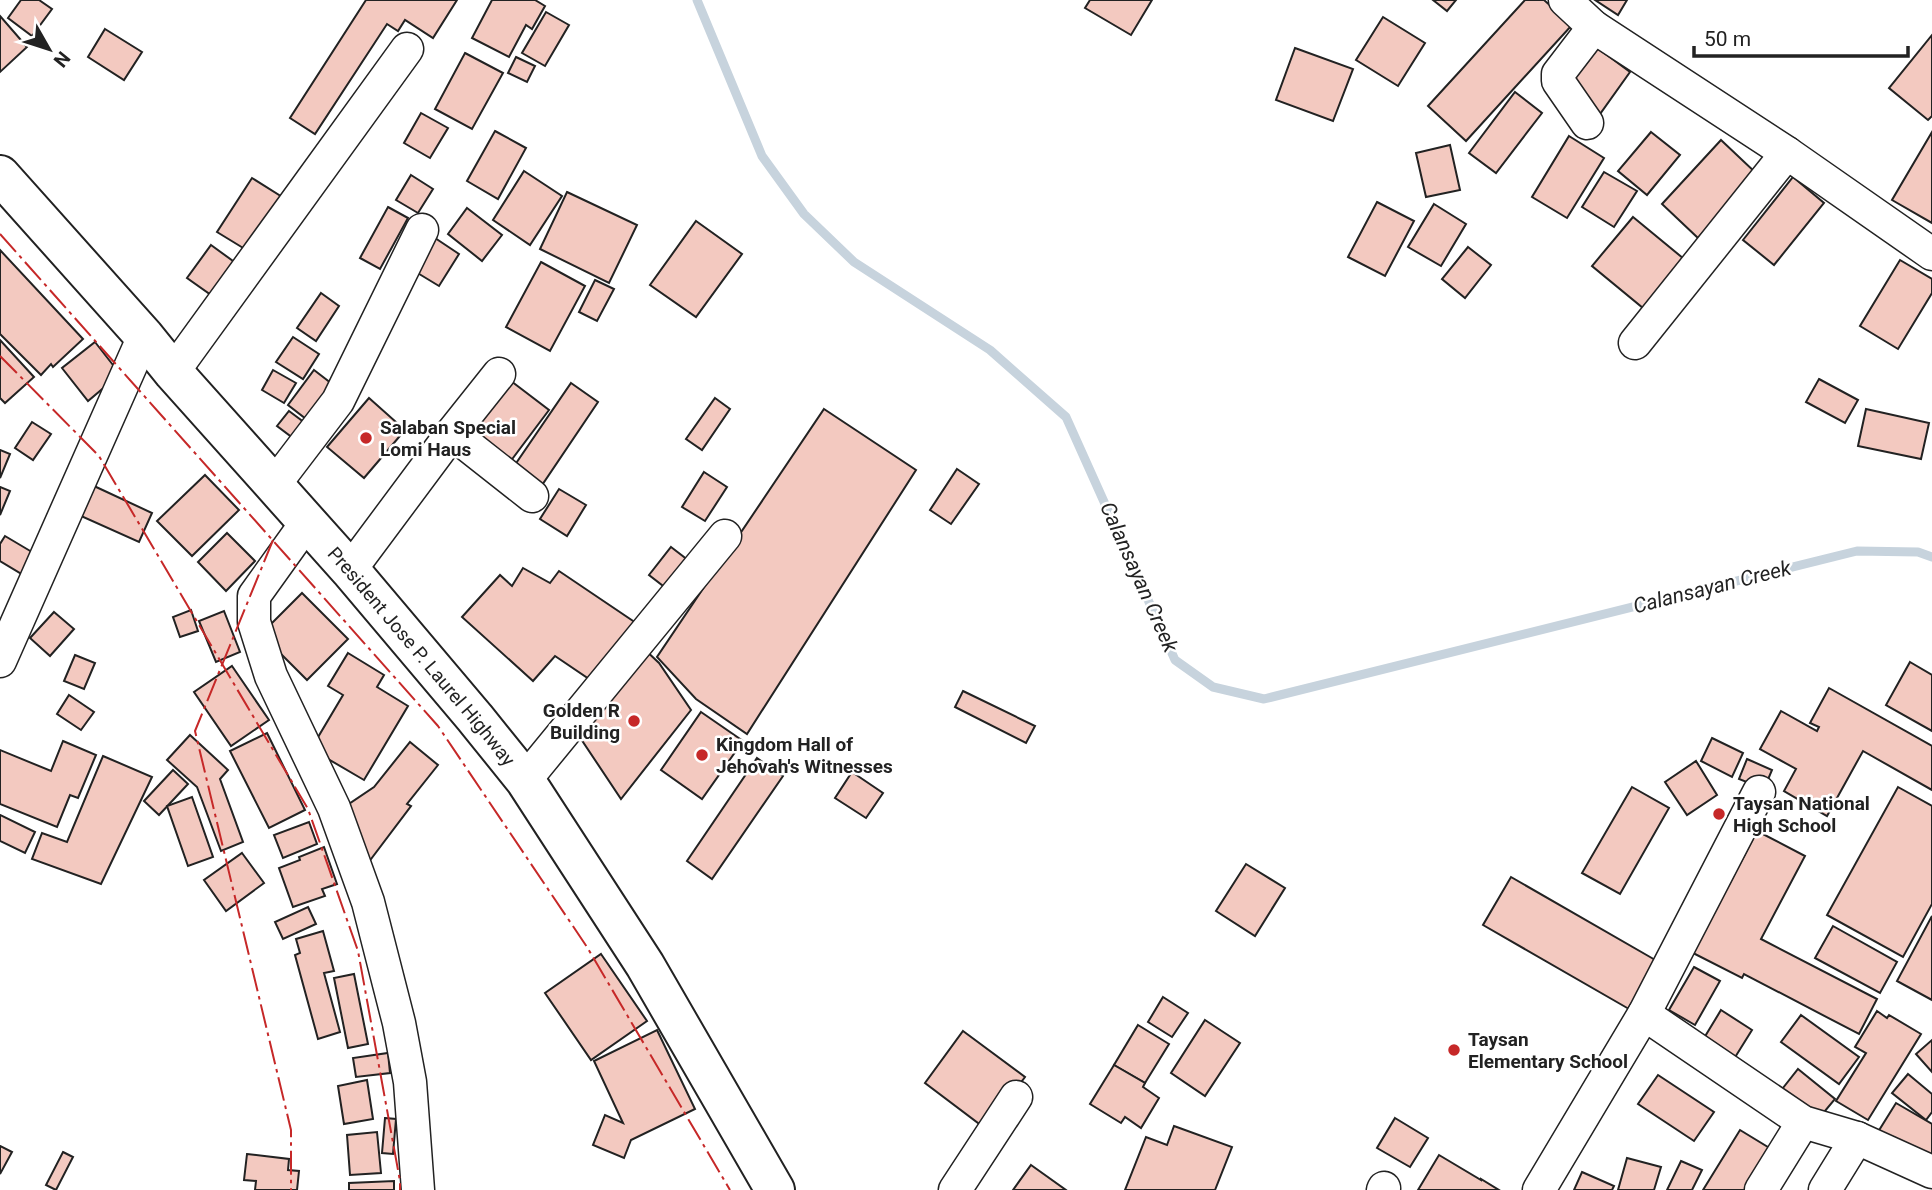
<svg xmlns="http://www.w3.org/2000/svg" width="1932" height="1190" viewBox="0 0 1932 1190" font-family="Roboto,sans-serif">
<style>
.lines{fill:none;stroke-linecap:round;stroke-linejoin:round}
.stream{stroke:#c7d3dd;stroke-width:9}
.building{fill:#f3c9c0;stroke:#222;stroke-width:2}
.minor-casing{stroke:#222;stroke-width:35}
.highway-casing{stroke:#222;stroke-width:42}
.minor{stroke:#fff;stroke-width:32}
.highway{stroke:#fff;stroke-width:38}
.power{stroke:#c62828;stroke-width:2;stroke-dasharray:24 5 3.5 5;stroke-linecap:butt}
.poi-dot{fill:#c62828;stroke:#fff;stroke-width:2.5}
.labels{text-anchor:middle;stroke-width:5;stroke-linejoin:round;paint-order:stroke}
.poi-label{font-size:19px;font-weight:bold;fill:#222;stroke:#fff;text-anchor:start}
.street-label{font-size:19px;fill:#222;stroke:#fff}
.water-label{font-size:21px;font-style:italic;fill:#222;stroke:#fff}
</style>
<rect width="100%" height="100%" fill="#fff"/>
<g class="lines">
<!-- stream -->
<path class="stream" d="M697,0L762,156L804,214L854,262L990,350L1066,417L1175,660L1213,687L1264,699L1857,551L1918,552L1932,557"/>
</g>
<!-- building -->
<g class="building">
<path d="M21,0H39L52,9L32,36L8,18Z"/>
<path d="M366,0H457L433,38L405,20L398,31L387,24L315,134L290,118Z"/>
<path d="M492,0H535L545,6L532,29L526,25L509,57L472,38Z"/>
<path d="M1090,0H1152L1131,35L1085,8Z"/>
<path d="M1433,0H1456L1447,11Z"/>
<path d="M1525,0H1544L1572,25L1466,141L1428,106Z"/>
<path d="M1595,0H1627L1618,15Z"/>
<path d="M546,12L569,25L545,66L522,53Z"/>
<path d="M0,16L27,47L0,72Z"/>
<path d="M1383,17L1425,43L1398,86L1356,60Z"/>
<path d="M105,29L142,52L124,80L88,57Z"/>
<path d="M1932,35V116L1928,120L1889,88Z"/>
<path d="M1592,44L1630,72L1600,114L1561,86Z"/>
<path d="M1295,48L1353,69L1333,121L1276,100Z"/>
<path d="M465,53L503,73L472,129L435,109Z"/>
<path d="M516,57L535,66L527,82L508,73Z"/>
<path d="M1515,92L1542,113L1496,173L1469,153Z"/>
<path d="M421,113L448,128L430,158L404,143Z"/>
<path d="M495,131L526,148L498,199L467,181Z"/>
<path d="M1651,132L1680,155L1647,195L1618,171Z"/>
<path d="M1932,132V223L1892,200Z"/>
<path d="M1569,136L1604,158L1567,218L1532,197Z"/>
<path d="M1721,140L1757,174L1698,238L1662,204Z"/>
<path d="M1450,145L1460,190L1426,197L1416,153Z"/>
<path d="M524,171L562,196L530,245L493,220Z"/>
<path d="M1604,172L1637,191L1614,227L1582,207Z"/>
<path d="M411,175L433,189L418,213L396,200Z"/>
<path d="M1793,177L1824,203L1774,265L1743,240Z"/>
<path d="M252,178L287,200L253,254L217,232Z"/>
<path d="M567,192L637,225L609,283L540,249Z"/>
<path d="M1377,202L1414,221L1385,276L1348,257Z"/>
<path d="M1434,204L1466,224L1441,266L1408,247Z"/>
<path d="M388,207L408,218L380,269L360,258Z"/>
<path d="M467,208L502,235L482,261L448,234Z"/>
<path d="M1633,217L1684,259L1643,308L1592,266Z"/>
<path d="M696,221L742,254L696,317L650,285Z"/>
<path d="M432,236L459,254L439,286L411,269Z"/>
<path d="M211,245L244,269L221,302L187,278Z"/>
<path d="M1468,247L1491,265L1465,298L1442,279Z"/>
<path d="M0,250L83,339L53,367L51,364L41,375L0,334Z"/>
<path d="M1900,260L1932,279V293L1898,349L1860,326Z"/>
<path d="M541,262L585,286L550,351L506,327Z"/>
<path d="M595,280L614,289L597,321L579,312Z"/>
<path d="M321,293L339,306L316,341L297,328Z"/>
<path d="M293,337L319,354L303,379L276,362Z"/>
<path d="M0,340L34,377L5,403L0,398Z"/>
<path d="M95,342L120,374L88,401L62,368Z"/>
<path d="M273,370L296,383L284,403L262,390Z"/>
<path d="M314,370L336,387L310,422L288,405Z"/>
<path d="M1819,379L1858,400L1845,423L1806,402Z"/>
<path d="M511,381L549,410L504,470L465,440Z"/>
<path d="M571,383L598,402L536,494L508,475Z"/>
<path d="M369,398L405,430L364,478L327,447Z"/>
<path d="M715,398L730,409L702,450L686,439Z"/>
<path d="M824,409L916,470L747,734L696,699L657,657Z"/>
<path d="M1866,409L1929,423L1921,459L1858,446Z"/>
<path d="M289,411L309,426L297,441L277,426Z"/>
<path d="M32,422L51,434L33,460L15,448Z"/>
<path d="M0,450L10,454L0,478Z"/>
<path d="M957,469L979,484L951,524L930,510Z"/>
<path d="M704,472L727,487L705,521L682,507Z"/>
<path d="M205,475L239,510L192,556L157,521Z"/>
<path d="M94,486L152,513L139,542L81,516Z"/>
<path d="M0,487L10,491L0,515Z"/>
<path d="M559,489L586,505L567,536L540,519Z"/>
<path d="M227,533L255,561L226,591L198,562Z"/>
<path d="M5,536L37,555L25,576L0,561V544Z"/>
<path d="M671,547L693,564L671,592L649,575Z"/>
<path d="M523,568L550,583L559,571L639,625L598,685L555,656L533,681L462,617L500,575L512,586Z"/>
<path d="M302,593L348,639L307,680L261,634Z"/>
<path d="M191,610L198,631L180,637L173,617Z"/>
<path d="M224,611L240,652L216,662L199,621Z"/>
<path d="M54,612L74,629L50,656L30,638Z"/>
<path d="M641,646L659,663L691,710L621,799L577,733Z"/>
<path d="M348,653L384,675L377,687L408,706L364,780L311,749L343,695L328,686Z"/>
<path d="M75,655L95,663L84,689L64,681Z"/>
<path d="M1910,662L1932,675V731L1886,705Z"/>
<path d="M232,666L269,720L231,746L194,692Z"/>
<path d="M1829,688L1932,746V790L1863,751L1827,816L1784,791L1796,769L1760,749L1781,711L1817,731L1819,727L1810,723Z"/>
<path d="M963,691L1035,726L1026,743L955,707Z"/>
<path d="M69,695L94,712L81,730L57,714Z"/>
<path d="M701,712L743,741L702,799L661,770Z"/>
<path d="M267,733L305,810L269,828L230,751Z"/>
<path d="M190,735L228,770L220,779L243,842L221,851L197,787L167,760Z"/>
<path d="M1712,738L1743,753L1732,777L1701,761Z"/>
<path d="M63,741L96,755L78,798L70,795L57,827L0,804V750L51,771Z"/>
<path d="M410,742L438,765L407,804L411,806L365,867L343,808L374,787Z"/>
<path d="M103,756L152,777L101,884L32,859L42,833L67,842Z"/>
<path d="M757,758L783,776L712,879L687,861Z"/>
<path d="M1747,759L1772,770L1764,789L1739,779Z"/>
<path d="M1696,761L1717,795L1687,815L1665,782Z"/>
<path d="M173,770L188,784L159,815L144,801Z"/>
<path d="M852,772L883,793L866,818L835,798Z"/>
<path d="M1632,787L1669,808L1620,894L1582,873Z"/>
<path d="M1898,787L1932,806V904L1903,957L1827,915Z"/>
<path d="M192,797L213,857L188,866L167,806Z"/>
<path d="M0,815L35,832L25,853L0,841Z"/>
<path d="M309,822L317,844L283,858L274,835Z"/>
<path d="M1757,831L1805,856L1761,939L1877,999L1859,1034L1744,974L1742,978L1693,953Z"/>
<path d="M324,847L337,884L322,889L325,896L293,907L279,868L300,860L299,857Z"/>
<path d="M242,853L264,883L226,911L204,880Z"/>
<path d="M1246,864L1285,888L1255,936L1216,911Z"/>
<path d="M1511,877L1657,961L1629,1009L1483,925Z"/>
<path d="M308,907L316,924L283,939L275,922Z"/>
<path d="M1932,916V1000L1897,981Z"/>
<path d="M1833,926L1897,962L1880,993L1815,958Z"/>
<path d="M323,931L334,971L324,973L340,1032L318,1039L295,955L300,953L296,939Z"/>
<path d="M601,954L647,1021L591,1060L545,993Z"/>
<path d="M1694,967L1720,981L1695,1025L1669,1010Z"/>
<path d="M354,974L368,1044L348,1048L334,978Z"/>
<path d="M1163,997L1188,1013L1172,1037L1148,1022Z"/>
<path d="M1721,1010L1752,1030L1729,1067L1698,1048Z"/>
<path d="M1877,1011L1887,1018L1889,1015L1921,1034L1868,1120L1836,1101L1866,1053L1855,1047Z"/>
<path d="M1801,1015L1859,1057L1839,1084L1781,1042Z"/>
<path d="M1205,1020L1240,1043L1205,1096L1171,1073Z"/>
<path d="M1138,1025L1169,1044L1145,1083L1114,1065Z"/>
<path d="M657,1030L695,1109L631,1140L624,1158L593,1145L605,1115L623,1123L594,1061Z"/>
<path d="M963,1031L1025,1077L986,1129L925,1083Z"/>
<path d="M1932,1040V1072L1916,1054Z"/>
<path d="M388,1053L390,1073L356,1077L353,1058Z"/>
<path d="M1114,1065L1145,1083L1143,1087L1159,1098L1141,1128L1125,1117L1121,1123L1090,1104Z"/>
<path d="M1798,1069L1835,1099L1815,1123L1779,1093Z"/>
<path d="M1908,1074L1932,1094V1112L1926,1120L1892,1093Z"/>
<path d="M1658,1075L1714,1112L1694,1141L1638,1104Z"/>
<path d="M367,1080L373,1119L344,1124L338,1086Z"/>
<path d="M1896,1103L1932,1124V1165L1878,1132Z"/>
<path d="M385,1118L396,1119L393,1154L382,1153Z"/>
<path d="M1395,1118L1428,1138L1410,1167L1377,1148Z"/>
<path d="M1174,1126L1232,1147L1215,1190H1125L1146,1137L1167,1145Z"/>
<path d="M1740,1130L1781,1155L1759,1190H1703Z"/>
<path d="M377,1132L381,1173L350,1175L347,1135Z"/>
<path d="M0,1146L12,1152L0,1174Z"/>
<path d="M63,1152L73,1157L56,1190L46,1185Z"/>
<path d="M247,1154L289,1159L288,1170L299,1171L297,1190H255L256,1181L244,1180Z"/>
<path d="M1439,1155L1481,1180V1179L1499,1190H1418Z"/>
<path d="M1627,1158L1661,1167L1654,1190H1618Z"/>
<path d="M1681,1161L1702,1170L1692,1190H1667Z"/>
<path d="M1031,1165L1066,1190H1013Z"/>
<path d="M1582,1172L1614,1186L1612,1190H1574Z"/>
<path d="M394,1181V1190H349V1183Z"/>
</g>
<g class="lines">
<!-- minor casing -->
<g class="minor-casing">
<g id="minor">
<path d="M1565,0L1594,27L1787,153L1932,254"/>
<path d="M1587,123L1558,81V74L1594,27"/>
<path d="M1635,343L1787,153"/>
<path d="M173,372L407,49"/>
<path d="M452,433L532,496"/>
<path d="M274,485L338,401L422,230"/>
<path d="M307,522L254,596V622L271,676L334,808L368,902L399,1023L410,1082L418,1190"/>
<path d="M350,570L452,433L499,374"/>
<path d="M0,661L144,336"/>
<path d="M525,780L725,536"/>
<path d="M1644,1014L1803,1122L1857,1138L1932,1172"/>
<path d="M955,1190L1016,1097"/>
<path d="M1383,1190L1384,1188"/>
<path d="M1539,1190L1644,1014L1759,792"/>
<path d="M1761,1190L1803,1122"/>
<path d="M1825,1190L1857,1138"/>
</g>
</g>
<!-- highway casing -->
<g class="highway-casing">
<g id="highway">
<path id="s1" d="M0,175L144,336L173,372L350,570L475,718L525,780L645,965L775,1190"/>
</g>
</g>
<!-- minor -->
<use href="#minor" class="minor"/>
<!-- highway -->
<use href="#highway" class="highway"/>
<!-- power -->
<g class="power">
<path d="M0,234L438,726L587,947L730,1190"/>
<path d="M0,356L99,456L308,809L358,951L400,1181V1190"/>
<path d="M273,540L195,731L291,1130V1190"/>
</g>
</g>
<!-- markers -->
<g class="poi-dot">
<circle cx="366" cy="438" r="7"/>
<circle cx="634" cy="721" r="7"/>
<circle cx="702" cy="755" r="7"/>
<circle cx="1719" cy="814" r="7"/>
<circle cx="1454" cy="1050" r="7"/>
</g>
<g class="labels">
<!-- poi labels -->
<g class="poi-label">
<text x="380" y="434">Salaban Special<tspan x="380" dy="22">Lomi Haus</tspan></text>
<text x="620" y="717" text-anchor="end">Golden R<tspan x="620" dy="22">Building</tspan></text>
<text x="716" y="751">Kingdom Hall of<tspan x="716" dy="22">Jehovah's Witnesses</tspan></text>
<text x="1733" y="810">Taysan National<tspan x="1733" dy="22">High School</tspan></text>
<text x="1468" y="1046">Taysan<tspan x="1468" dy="22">Elementary School</tspan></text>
</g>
<!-- street labels -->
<g class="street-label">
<text dy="7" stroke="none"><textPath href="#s1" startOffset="640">President Jose P. Laurel Highway</textPath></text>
</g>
<!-- water labels -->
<g class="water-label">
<text transform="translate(1139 577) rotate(66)" y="7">Calansayan Creek</text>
<text transform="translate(1712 587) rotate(-14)" y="7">Calansayan Creek</text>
</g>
</g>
<!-- north arrow -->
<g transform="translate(49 49) rotate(129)" stroke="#ffffff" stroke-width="5" paint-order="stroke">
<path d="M0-5L12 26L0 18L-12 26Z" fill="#222222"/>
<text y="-10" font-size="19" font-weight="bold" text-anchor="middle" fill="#222222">N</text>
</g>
<!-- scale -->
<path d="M1694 46v10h214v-10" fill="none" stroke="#222222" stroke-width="3.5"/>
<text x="1704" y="46" font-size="21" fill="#222222" stroke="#ffffff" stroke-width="5" paint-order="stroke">50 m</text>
</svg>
